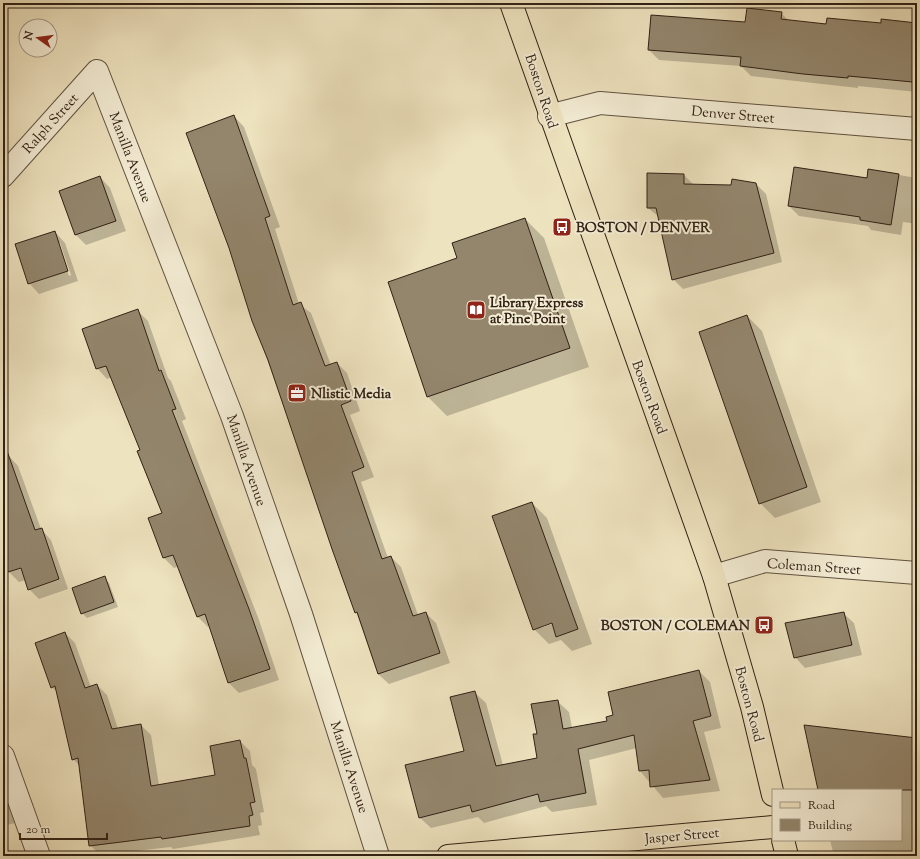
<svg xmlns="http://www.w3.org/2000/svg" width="920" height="859" viewBox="0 0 920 859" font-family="'Sorts Mill Goudy',serif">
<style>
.shadow{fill:#0003;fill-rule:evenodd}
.building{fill:#93866d;stroke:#312115}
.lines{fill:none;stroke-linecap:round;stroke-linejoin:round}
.minor-casing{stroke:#605240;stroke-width:24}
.major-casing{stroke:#312115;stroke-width:24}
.minor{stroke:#f4edd5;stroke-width:22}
.major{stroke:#eee3bf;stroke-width:22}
.labels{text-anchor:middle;stroke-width:4;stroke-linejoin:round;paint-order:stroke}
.street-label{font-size:14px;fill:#312115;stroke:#f4edd5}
.poi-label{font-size:14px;font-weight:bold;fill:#312115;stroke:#f4edd5;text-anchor:start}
</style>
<rect width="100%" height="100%" fill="#eee3bf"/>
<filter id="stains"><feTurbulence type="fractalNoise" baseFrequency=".005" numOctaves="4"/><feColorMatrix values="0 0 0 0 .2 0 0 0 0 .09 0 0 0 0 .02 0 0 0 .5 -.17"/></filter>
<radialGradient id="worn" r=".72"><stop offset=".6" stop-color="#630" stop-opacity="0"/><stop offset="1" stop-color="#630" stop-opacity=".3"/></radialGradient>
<!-- shadow -->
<g class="shadow">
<path d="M781,13L789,21L827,25L882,24V21L917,24V92L858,86V88L751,76L741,66L659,60L649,50Z"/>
<path d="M234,116L244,127L280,227L275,229L299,304L311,313L331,365L337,363L347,373L360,411L350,415L374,477L361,482L388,558L391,557L401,567L418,615L426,613L436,623L450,663L389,684L378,674L253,320Z"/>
<path d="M869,170L917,178V224L903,222L901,235L871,230L868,226L799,216L789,206L867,179Z"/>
<path d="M648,174L684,175L694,185L732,186L756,184L766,194L782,262L683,289L673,279L659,217L648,208Z"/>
<path d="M100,177L110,188L126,231L86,245L76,235L60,192Z"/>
<path d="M525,219L544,238L589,367L447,416L428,397L459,259Z"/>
<path d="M55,232L65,243L78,281L39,294L29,283ZM58,243H60L71,275L69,276Z"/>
<path d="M137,310L148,321L168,378L171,381L186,419L182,421L259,620L279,680L239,693L229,683L210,626L208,627L198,617L179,566L174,568L164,558L149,519L163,514L141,450L112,377L107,379L97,368Z"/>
<path d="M747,316L762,331L821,502L775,518L760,503Z"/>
<path d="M8,455L18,466L41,529L51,540L68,589L39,599L29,589L26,580L19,582L9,572L3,555V457Z"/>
<path d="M532,503L547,518L592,644L572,651L561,640L549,644L534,629ZM556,620L557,622L541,628V626Z"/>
<path d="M104,578L109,583L118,607L87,618L82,613Z"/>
<path d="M843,613L854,623L862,655L805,668L795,657Z"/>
<path d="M65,633L75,643L91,687L97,685L107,695L118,729L141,725L151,735L159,785L216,776L240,741L250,751L252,765L256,769L264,812L260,813L262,825L258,826L260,835L173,849L171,847L100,855L90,845L80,766L73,759L57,692L52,687Z"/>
<path d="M699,671L710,682L721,728L704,732L720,791L663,798L640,771L637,748L589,760L597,805L552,812L546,806L484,823L478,817L431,828L419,817L465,751L474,692L486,703L503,765L539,759L538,735L557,701L569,712L572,728L609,722L614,715Z"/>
<path d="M917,739V856H834L830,840H901V790H819Z"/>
<path d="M3,797L14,807L19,822L3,826Z"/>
</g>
<!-- building -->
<g class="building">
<path d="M747,8L782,12L781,19L826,24L827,18L881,23V19L917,23L913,82L848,76V78L803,74L740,66L741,57L648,50L651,15L745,22Z"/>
<path d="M234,115L270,216L265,218L293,305L301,302L325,366L337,362L351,401L341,405L364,467L352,472L382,559L391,556L413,616L426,612L440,653L378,674L357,612L355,613L332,549L268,360L252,321L229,248L186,133Z"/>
<path d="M794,167L867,178L868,169L899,174L891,225L860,220V217L788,206Z"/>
<path d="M647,173L684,174V184L731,185L732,179L756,183L774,253L672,280L656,208H647Z"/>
<path d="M100,176L116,221L75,235L59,191Z"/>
<path d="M525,218L570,348L427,397L388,282L457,258L452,243Z"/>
<path d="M55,231L68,271L28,284L15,244Z"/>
<path d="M138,309L159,371L161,370L176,409L172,410L249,609L270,669L228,683L205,614L197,617L173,555L163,558L148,518L162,513L137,451L140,450L106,366L96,369L82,329Z"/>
<path d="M747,315L807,487L759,504L699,332Z"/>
<path d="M6,448L35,530L42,528L59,579L28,590L21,568L8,572L3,558V449Z"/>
<path d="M532,502L578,629L556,637L552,623L533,630L492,516Z"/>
<path d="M105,576L114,602L81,614L72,588Z"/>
<path d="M844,612L852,645L794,658L785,623Z"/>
<path d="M65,632L85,688L97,684L112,729L141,724L151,786L215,775L210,746L240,740L244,758H246L255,802L250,803L253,815L249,816L250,826L162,839L161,837L89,846L78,758L72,760L55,686L51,688L35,643Z"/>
<path d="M699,670L711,716L693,721L710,780L650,787L649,770L639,771L634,735L578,749L586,793L540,802L538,794L472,812L470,805L419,818L405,765L464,751L450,697L475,691L496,766L537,758L533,734H537L531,704L558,700L563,729L607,721L606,717L613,715L608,692Z"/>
<path d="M804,725L917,738V790H818Z"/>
</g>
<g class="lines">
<!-- minor casing -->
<g class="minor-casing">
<g id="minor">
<path d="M549,116L600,103L917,129"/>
<path d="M3,176L97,71L232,416L301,614L378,856"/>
<path d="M714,576L765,561L917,573"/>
<path d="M3,756L39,856"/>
</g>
</g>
<!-- major casing -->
<g class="major-casing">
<g id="major">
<path d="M511,3L714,576L752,707L773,795"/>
<path d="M783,840L787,856"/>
<path d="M448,856L773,827"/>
</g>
</g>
<!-- minor -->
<use href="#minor" class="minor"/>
<!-- major -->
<use href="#major" class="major"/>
</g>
<!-- icons -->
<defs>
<g id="bus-square" transform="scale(1)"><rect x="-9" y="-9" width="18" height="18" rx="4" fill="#8f2418" stroke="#f4edd5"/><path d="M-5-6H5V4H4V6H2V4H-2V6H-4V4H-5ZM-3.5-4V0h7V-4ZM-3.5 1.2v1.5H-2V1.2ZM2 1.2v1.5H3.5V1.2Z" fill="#fff"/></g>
<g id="library-square" transform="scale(1)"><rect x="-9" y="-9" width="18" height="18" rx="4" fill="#8f2418" stroke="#f4edd5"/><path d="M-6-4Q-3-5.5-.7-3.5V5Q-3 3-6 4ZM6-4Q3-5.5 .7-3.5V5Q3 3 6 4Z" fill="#fff"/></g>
<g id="office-square" transform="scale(1)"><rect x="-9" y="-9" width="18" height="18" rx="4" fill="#8f2418" stroke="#f4edd5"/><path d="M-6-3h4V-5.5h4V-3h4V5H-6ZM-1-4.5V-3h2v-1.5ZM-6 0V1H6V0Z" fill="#fff"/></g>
</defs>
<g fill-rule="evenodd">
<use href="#bus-square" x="562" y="227"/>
<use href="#library-square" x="476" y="310"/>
<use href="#office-square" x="297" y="393"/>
<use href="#bus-square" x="764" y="625"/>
</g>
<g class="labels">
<!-- street labels -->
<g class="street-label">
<text transform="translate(542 91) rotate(72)" y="5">Boston Road</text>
<text transform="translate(733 114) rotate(5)" y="5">Denver Street</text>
<text transform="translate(50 123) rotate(-48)" y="5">Ralph Street</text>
<text transform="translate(131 157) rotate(69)" y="5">Manilla Avenue</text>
<text transform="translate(650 397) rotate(70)" y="5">Boston Road</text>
<text transform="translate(247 460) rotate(71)" y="5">Manilla Avenue</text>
<text transform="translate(814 566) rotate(4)" y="5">Coleman Street</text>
<text transform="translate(750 704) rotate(75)" y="5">Boston Road</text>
<text transform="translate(350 767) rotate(72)" y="5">Manilla Avenue</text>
<text transform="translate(682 835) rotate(-5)" y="5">Jasper Street</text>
</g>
<!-- poi labels -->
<g class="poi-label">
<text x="576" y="232">BOSTON / DENVER</text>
<text x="490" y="307">Library Express<tspan x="490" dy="16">at Pine Point</tspan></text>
<text x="311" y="398">Nlistic Media</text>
<text x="750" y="630" text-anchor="end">BOSTON / COLEMAN</text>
</g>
</g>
<!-- margin -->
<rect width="920" height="859" fill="none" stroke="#eee3bf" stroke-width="16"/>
<rect x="4" y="4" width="912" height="851" fill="none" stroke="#312115" stroke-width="2"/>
<rect x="8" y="8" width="904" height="843" fill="none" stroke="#312115"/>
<!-- legend -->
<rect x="772" y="789" width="130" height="52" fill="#f4edd5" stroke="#a69b88"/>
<rect x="780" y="802" width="20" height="6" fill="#eee3bf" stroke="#a69b88"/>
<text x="808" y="809" font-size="12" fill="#312115">Road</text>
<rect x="780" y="819" width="20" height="12" fill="#93866d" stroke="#a69b88"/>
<text x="808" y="829" font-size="12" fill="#312115">Building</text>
<!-- north arrow -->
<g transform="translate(38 38) rotate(284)"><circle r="19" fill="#f4edd5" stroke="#a69b88"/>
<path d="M0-3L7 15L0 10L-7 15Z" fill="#8f2418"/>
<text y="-6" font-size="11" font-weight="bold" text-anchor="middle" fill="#312115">N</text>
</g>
<!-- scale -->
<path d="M20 833v6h87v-6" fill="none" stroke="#312115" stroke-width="2"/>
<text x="26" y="833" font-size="12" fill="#312115" stroke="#f4edd5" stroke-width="3" paint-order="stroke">20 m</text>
<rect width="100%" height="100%" filter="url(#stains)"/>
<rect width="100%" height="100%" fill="url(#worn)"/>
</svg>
